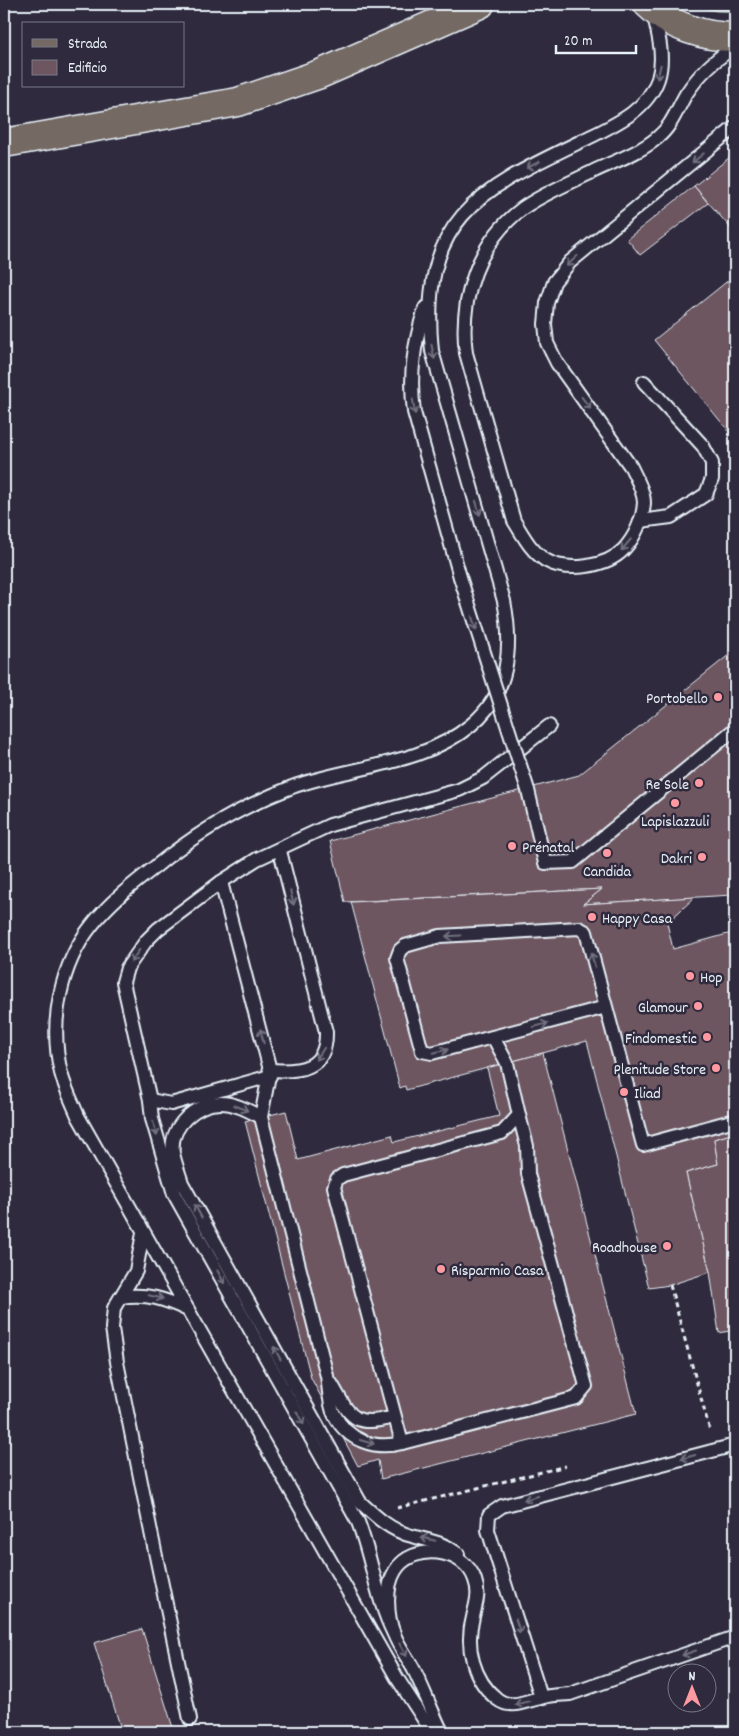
<svg xmlns="http://www.w3.org/2000/svg" width="739" height="1736" viewBox="0 0 739 1736" font-family="Dekko,sans-serif">
<style>
.green{fill:#60695e;stroke:#a4adab}
.building{fill:#6e5660;stroke:#e8f1f8}
.lines{fill:none;stroke-linecap:round;stroke-linejoin:round}
.service-casing{stroke:#e8f1f8;stroke-width:16}
.primary-casing{stroke:#e8f1f8;stroke-width:31}
.path{stroke:#e8f1f8;stroke-width:3;stroke-dasharray:5 4;stroke-linecap:butt}
.service{stroke:#2f2a3d;stroke-width:12}
.primary{stroke:#756964;stroke-width:28}
.service-bridge-casing{stroke:#e8f1f8;stroke-width:16;stroke-linecap:butt}
.service-bridge{stroke:#2f2a3d;stroke-width:12}
.oneway{stroke:#70707e}
.poi-dot{fill:#ff9aa2;stroke:#2f2a3d;stroke-width:2}
.labels{text-anchor:middle;stroke-width:5;stroke-linejoin:round;paint-order:stroke}
.poi-label{font-size:16px;fill:#e8f1f8;stroke:#2f2a3d;text-anchor:end}
</style>
<rect width="100%" height="100%" fill="#2f2a3d"/>
<filter id="ink" filterUnits="userSpaceOnUse"><feTurbulence type="fractalNoise" baseFrequency=".02" numOctaves="2"/><feDisplacementMap in="SourceGraphic" scale="10" xChannelSelector="R" yChannelSelector="G"/><feConvolveMatrix kernelMatrix="1 2 1 2 8 2 1 2 1" color-interpolation-filters="sRGB"/></filter>
<g filter="url(#ink)">
<!-- green -->
<path class="green" d="M691,4H735V12L716,11Z"/>
<!-- building -->
<g class="building">
<path d="M735,153V233L694,186Z"/>
<path d="M694,186L708,203L640,255L627,239Z"/>
<path d="M735,275V439L654,340Z"/>
<path d="M735,650V893L732,895L583,904L602,889L345,902L330,841L579,775Z"/>
<path d="M602,889L583,904L695,897L667,923L673,949L735,932V1133L714,1139L718,1164L686,1173L710,1272L670,1285L649,1288L587,1041L406,1090L405,1086L400,1088L351,902Z"/>
<path d="M543,1053L636,1414L381,1479L378,1460L358,1466L311,1378L245,1121L286,1111L298,1160L392,1135L394,1142L499,1116L487,1068Z"/>
<path d="M735,1133V1330L719,1333L710,1272L686,1173L718,1164L714,1139Z"/>
<path d="M142,1629L174,1731L170,1732H122L94,1643Z"/>
</g>
<g class="lines">
<!-- service casing -->
<g class="service-casing">
<g id="service">
<path d="M735,47C715,59 699,74 686,94C677,109 672,126 657,138C639,153 615,161 594,171C570,183 544,193 523,208C478,241 459,299 466,353L514,521C523,535 530,550 545,560C567,573 607,567 624,549C635,537 643,519 644,503C644,491 636,478 631,467L557,363L547,343L545,324L547,303L554,282L570,262L735,127"/>
<path d="M425,308C414,344 409,374 414,412L460,577"/>
<path d="M640,521L671,517L706,494L712,479V463L703,446L644,382"/>
<path d="M528,790L545,863L573,862L735,729"/>
<path d="M221,882L270,1070L261,1117L327,1376C329,1388 329,1404 334,1414C347,1441 375,1450 402,1443"/>
<path d="M606,1007L432,1053L422,1051L397,958L400,950L405,946L440,936L579,928L586,932L643,1145L735,1120"/>
<path d="M493,1037L507,1063L519,1115"/>
<path d="M270,1070C299,1072 327,1070 326,1032L280,851"/>
<path d="M150,1100L171,1104L270,1076"/>
<path d="M519,1115L527,1146L528,1174L586,1386L576,1398L402,1443L334,1187L337,1179L343,1175L502,1133Z"/>
<path d="M261,1117C249,1111 235,1103 221,1103C196,1103 169,1126 173,1153C175,1163 179,1173 182,1183L360,1502C375,1516 391,1531 412,1536C430,1541 443,1542 458,1554"/>
<path d="M143,1233L136,1271L114,1308L112,1328L117,1362L152,1537L190,1719"/>
<path d="M121,1297C147,1293 165,1299 188,1310"/>
<path d="M331,1383C351,1417 352,1428 394,1417"/>
<path d="M394,1634C376,1599 372,1558 358,1522L174,1194L152,1119L150,1100L123,982L127,968L146,941L158,929L221,882L257,859L330,825L459,790L483,778L549,726"/>
<path d="M541,1697L488,1530L489,1515L502,1506L735,1445"/>
<path d="M432,1732L397,1678L78,1116C72,1102 65,1088 61,1073C49,1023 60,965 92,925C110,902 132,885 155,867C195,834 243,806 292,787C351,766 422,766 471,725C510,693 513,647 504,601L432,351C418,212 485,188 594,135C620,122 648,108 658,79C665,57 658,33 653,12"/>
<path d="M442,1732C432,1712 424,1690 414,1670C408,1658 398,1646 394,1634C387,1616 385,1587 395,1571C412,1542 465,1548 475,1580C480,1594 476,1603 473,1617C465,1646 473,1680 497,1699C511,1710 525,1701 540,1698C549,1695 560,1695 570,1694L735,1637"/>
</g>
</g>
<!-- primary casing -->
<g class="primary-casing">
<g id="primary">
<path d="M648,4C671,27 704,37 735,37"/>
<path d="M4,143L238,102L320,74L480,4"/>
</g>
</g>
<!-- path -->
<g class="path">
<path d="M670,1285L710,1431"/>
<path d="M397,1508L566,1466"/>
</g>
<!-- service -->
<use href="#service" class="service"/>
<!-- primary -->
<use href="#primary" class="primary"/>
<!-- service-bridge casing -->
<g class="service-bridge-casing">
<path id="service-bridge" d="M460,577L528,790"/>
</g>
<!-- service-bridge -->
<use href="#service-bridge" class="service-bridge"/>
</g>
<!-- one-way arrows -->
<defs><path id="oneway-shaft" d="M-6 0H5M1.5-3L5.5 0L1.5 3" fill="none" stroke-width="1.6" stroke-linecap="round" stroke-linejoin="round" transform="scale(1.25)"/></defs>
<g class="oneway">
<use href="#oneway-shaft" transform="translate(659 72) rotate(103)"/>
<use href="#oneway-shaft" transform="translate(698 158) rotate(141)"/>
<use href="#oneway-shaft" transform="translate(533 165) rotate(154)"/>
<use href="#oneway-shaft" transform="translate(572 261) rotate(137)"/>
<use href="#oneway-shaft" transform="translate(433 352) rotate(78)"/>
<use href="#oneway-shaft" transform="translate(586 403) rotate(54)"/>
<use href="#oneway-shaft" transform="translate(414 407) rotate(81)"/>
<use href="#oneway-shaft" transform="translate(478 508) rotate(74)"/>
<use href="#oneway-shaft" transform="translate(626 545) rotate(130)"/>
<use href="#oneway-shaft" transform="translate(474 623) rotate(72)"/>
<use href="#oneway-shaft" transform="translate(292 898) rotate(76)"/>
<use href="#oneway-shaft" transform="translate(453 936) rotate(177)"/>
<use href="#oneway-shaft" transform="translate(135 956) rotate(125)"/>
<use href="#oneway-shaft" transform="translate(593 960) rotate(-106)"/>
<use href="#oneway-shaft" transform="translate(541 1025) rotate(-15)"/>
<use href="#oneway-shaft" transform="translate(262 1036) rotate(-103)"/>
<use href="#oneway-shaft" transform="translate(441 1051) rotate(-13)"/>
<use href="#oneway-shaft" transform="translate(320 1054) rotate(124)"/>
<use href="#oneway-shaft" transform="translate(241 1108) rotate(22)"/>
<use href="#oneway-shaft" transform="translate(155 1129) rotate(74)"/>
<use href="#oneway-shaft" transform="translate(198 1211) rotate(-119)"/>
<use href="#oneway-shaft" transform="translate(221 1277) rotate(61)"/>
<use href="#oneway-shaft" transform="translate(156 1297) rotate(14)"/>
<use href="#oneway-shaft" transform="translate(277 1353) rotate(-119)"/>
<use href="#oneway-shaft" transform="translate(300 1418) rotate(61)"/>
<use href="#oneway-shaft" transform="translate(367 1442) rotate(16)"/>
<use href="#oneway-shaft" transform="translate(688 1457) rotate(165)"/>
<use href="#oneway-shaft" transform="translate(531 1498) rotate(165)"/>
<use href="#oneway-shaft" transform="translate(428 1539) rotate(-167)"/>
<use href="#oneway-shaft" transform="translate(518 1626) rotate(72)"/>
<use href="#oneway-shaft" transform="translate(403 1650) rotate(61)"/>
<use href="#oneway-shaft" transform="translate(689 1653) rotate(161)"/>
<use href="#oneway-shaft" transform="translate(522 1703) rotate(166)"/>
</g>
</g>
<!-- markers -->
<g class="poi-dot">
<circle cx="718" cy="697" r="5"/>
<circle cx="699" cy="783" r="5"/>
<circle cx="675" cy="803" r="5"/>
<circle cx="512" cy="846" r="5"/>
<circle cx="607" cy="853" r="5"/>
<circle cx="702" cy="857" r="5"/>
<circle cx="592" cy="917" r="5"/>
<circle cx="690" cy="976" r="5"/>
<circle cx="698" cy="1006" r="5"/>
<circle cx="707" cy="1037" r="5"/>
<circle cx="716" cy="1068" r="5"/>
<circle cx="624" cy="1092" r="5"/>
<circle cx="667" cy="1246" r="5"/>
<circle cx="441" cy="1269" r="5"/>
</g>
<g class="labels">
<!-- poi labels -->
<g class="poi-label">
<text x="708" y="703">Portobello</text>
<text x="689" y="789">Re Sole</text>
<text x="675" y="826" text-anchor="middle">Lapislazzuli</text>
<text x="522" y="852" text-anchor="start">Prénatal</text>
<text x="692" y="863">Dakri</text>
<text x="607" y="876" text-anchor="middle">Candida</text>
<text x="602" y="923" text-anchor="start">Happy Casa</text>
<text x="700" y="982" text-anchor="start">Hop</text>
<text x="688" y="1012">Glamour</text>
<text x="697" y="1043">Findomestic</text>
<text x="706" y="1074">Plenitude Store</text>
<text x="634" y="1098" text-anchor="start">Iliad</text>
<text x="657" y="1252">Roadhouse</text>
<text x="451" y="1275" text-anchor="start">Risparmio Casa</text>
</g>
</g>
<!-- margin -->
<rect width="739" height="1736" fill="none" stroke="#2f2a3d" stroke-width="20"/>
<rect x="10" y="10" width="719" height="1716" fill="none" stroke="#e8f1f8" stroke-width="2" filter="url(#ink)"/>
<!-- legend -->
<rect x="22" y="22" width="162" height="65" fill="#2f2a3d" stroke="#797a88"/>
<rect x="32" y="39" width="25" height="8" fill="#756964" stroke="#797a88"/>
<text x="68" y="48" font-size="15" fill="#e8f1f8">Strada</text>
<rect x="32" y="60" width="25" height="15" fill="#6e5660" stroke="#797a88"/>
<text x="68" y="72" font-size="15" fill="#e8f1f8">Edificio</text>
<!-- north arrow -->
<g transform="translate(692 1688)"><circle r="24" fill="#2f2a3d" stroke="#797a88"/>
<path d="M0-4L9 19L0 12L-9 19Z" fill="#ff9aa2"/>
<text y="-8" font-size="14" font-weight="bold" text-anchor="middle" fill="#e8f1f8">N</text>
</g>
<!-- scale -->
<path d="M556 45v8h80v-8" fill="none" stroke="#e8f1f8" stroke-width="2.5"/>
<text x="564" y="45" font-size="15" fill="#e8f1f8" stroke="#2f2a3d" stroke-width="4" paint-order="stroke">20 m</text>
</svg>
